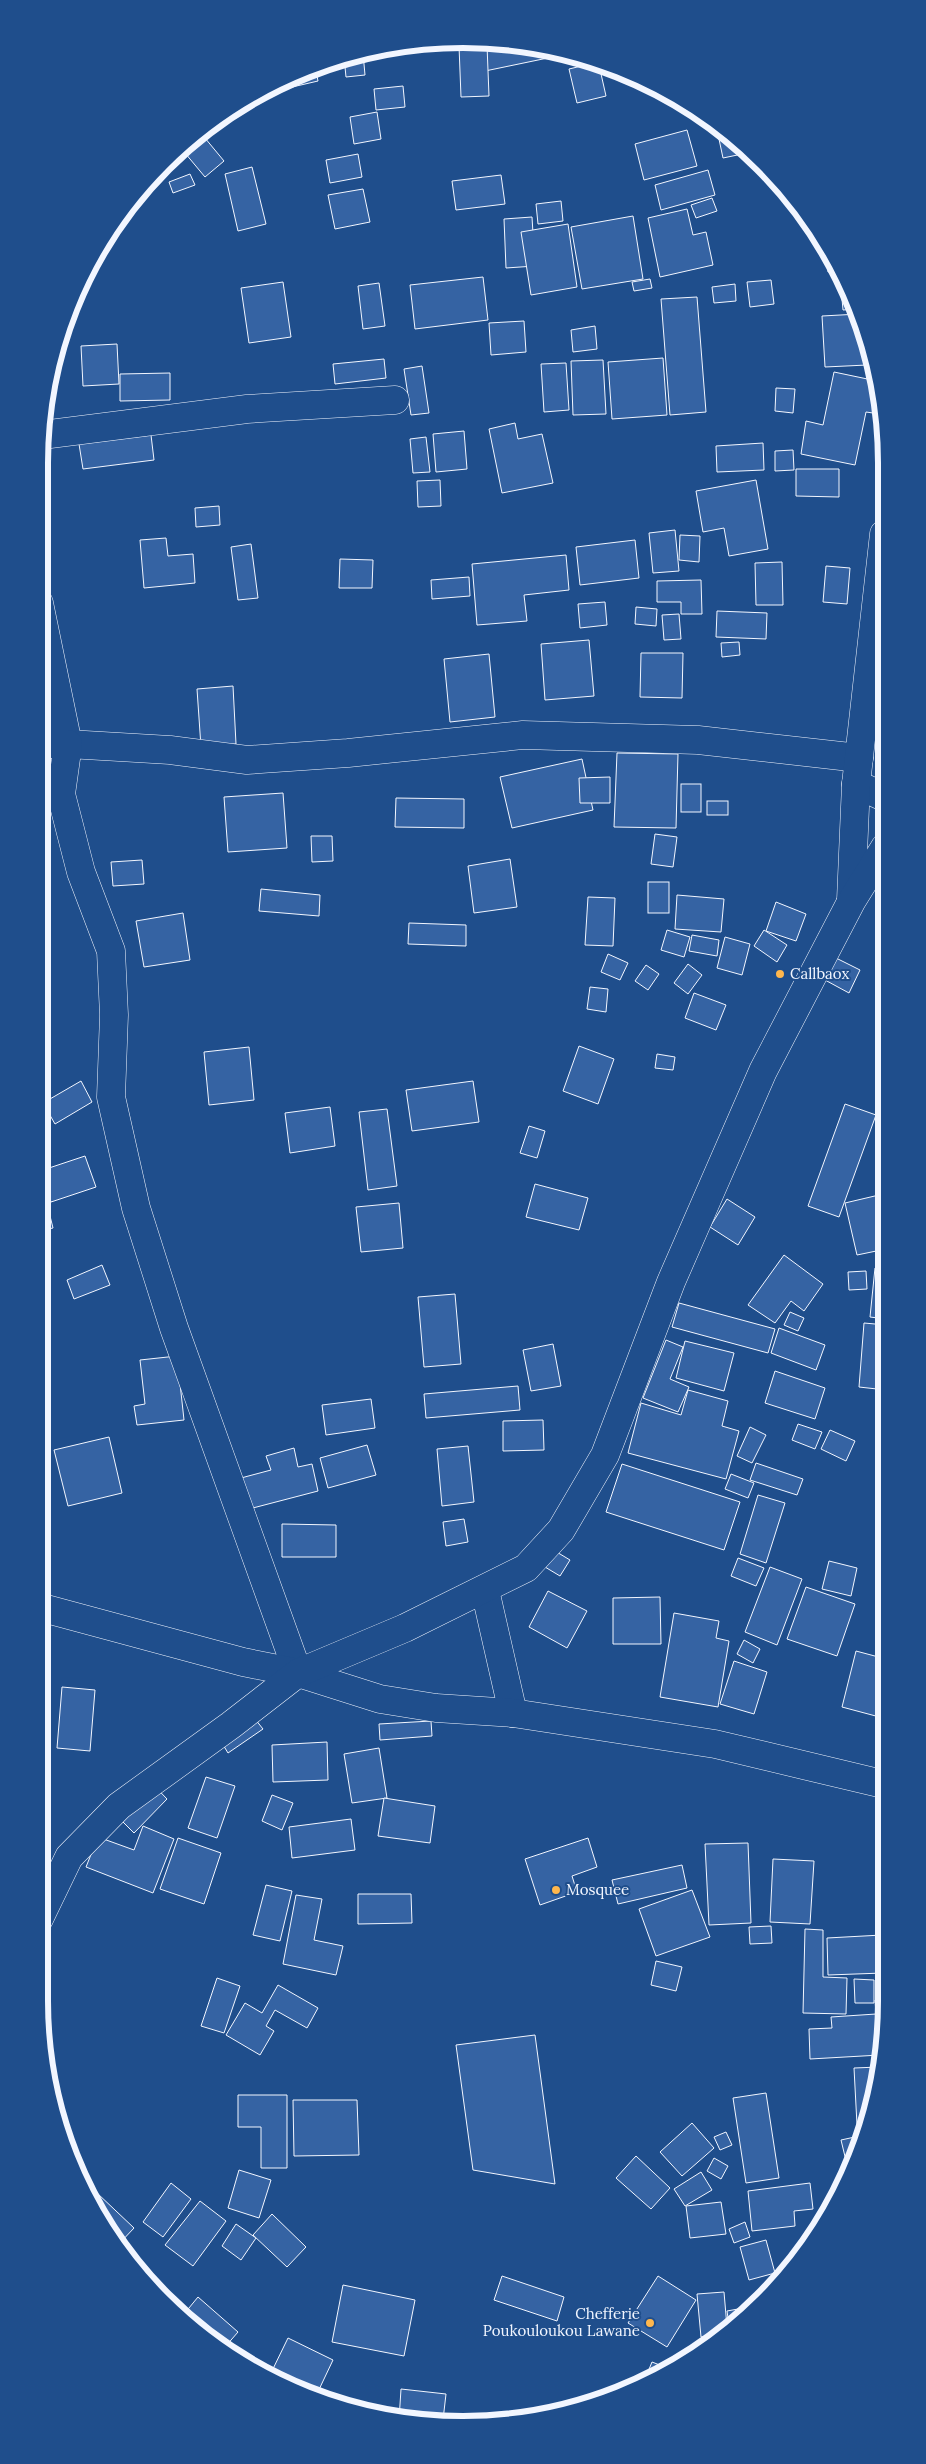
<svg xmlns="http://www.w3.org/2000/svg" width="926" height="2464" viewBox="0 0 926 2464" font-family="Lora,serif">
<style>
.building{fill:#3563a3;stroke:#f2f6ff}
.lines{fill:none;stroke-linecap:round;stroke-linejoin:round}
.minor-casing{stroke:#f2f6ff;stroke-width:29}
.minor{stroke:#1f4e8c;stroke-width:28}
.poi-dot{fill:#ffb74d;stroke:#1f4e8c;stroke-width:2}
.labels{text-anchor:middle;stroke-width:4;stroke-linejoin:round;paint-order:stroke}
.poi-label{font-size:15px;fill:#f2f6ff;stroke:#1f4e8c;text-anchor:start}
.rim{fill:none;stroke:#f2f6ff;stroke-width:6}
</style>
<rect width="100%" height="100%" fill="#1f4e8c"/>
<!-- building -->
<g class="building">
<path d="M478,40H491L567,54L485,71Z"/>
<path d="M487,45L489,96L461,97L459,46Z"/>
<path d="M363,53L365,75L346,77L344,57Z"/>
<path d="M594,63L599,65L606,96L577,103L569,69Z"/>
<path d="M315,66L318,81L288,88L286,80Z"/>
<path d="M403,86L405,107L376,110L374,89Z"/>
<path d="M377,112L381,139L354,144L350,117Z"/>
<path d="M716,125L747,153L723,158Z"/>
<path d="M687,130L697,166L644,180L635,144Z"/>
<path d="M200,132L224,161L205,177L180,147Z"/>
<path d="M358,154L362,177L330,183L326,160Z"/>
<path d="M252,167L266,224L238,231L225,174Z"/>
<path d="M708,170L715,195L661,210L655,185Z"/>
<path d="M190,174L195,185L173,193L169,182Z"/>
<path d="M501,175L505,204L456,210L452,181Z"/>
<path d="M363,189L370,222L335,229L328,195Z"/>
<path d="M712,198L717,211L696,218L691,205Z"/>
<path d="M561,201L563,221L538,224L536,204Z"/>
<path d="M687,209L693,235L706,232L713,265L660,277L648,218Z"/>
<path d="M633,216L643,279L582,289L571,227Z"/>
<path d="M532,217L535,266L506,268L504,219Z"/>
<path d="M568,224L577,287L531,295L521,232Z"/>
<path d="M827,256L837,271L828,272Z"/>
<path d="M483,277L488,320L415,329L410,285Z"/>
<path d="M840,277L855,300L857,309L843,310Z"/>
<path d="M650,279L652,288L634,291L632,282Z"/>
<path d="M771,280L774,304L750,307L747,282Z"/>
<path d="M283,282L291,337L249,343L241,288Z"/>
<path d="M379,283L385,326L363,329L358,286Z"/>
<path d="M735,284L736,301L714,303L712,287Z"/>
<path d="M697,297L706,412L670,415L661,299Z"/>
<path d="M859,314L865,339L867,365L825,367L822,316Z"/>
<path d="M524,321L526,352L491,355L489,323Z"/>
<path d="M595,326L597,349L573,352L571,330Z"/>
<path d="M117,344L119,384L83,386L81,346Z"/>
<path d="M663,358L667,415L612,419L608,362Z"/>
<path d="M384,359L386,378L335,384L333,364Z"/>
<path d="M603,360L606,414L573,415L571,361Z"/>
<path d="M566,363L569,410L544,412L541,364Z"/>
<path d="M422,366L429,413L411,415L404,369Z"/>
<path d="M834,372L877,381L878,387L873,413L866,412L855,465L801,454L806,421L823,425Z"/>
<path d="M170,373V400L120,401V374Z"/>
<path d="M776,388L795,389L793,413L775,411Z"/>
<path d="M515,423L518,439L542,434L553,483L502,493L489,429Z"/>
<path d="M464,431L467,469L436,472L433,434Z"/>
<path d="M151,435L154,460L83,469L79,444Z"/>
<path d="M426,437L430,472L413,473L410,439Z"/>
<path d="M763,443L764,470L717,472L716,446Z"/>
<path d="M793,450L794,470L775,471V451Z"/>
<path d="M796,469H839V497L796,496Z"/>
<path d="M440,480L441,506L418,507L417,481Z"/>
<path d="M756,480L768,549L729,556L724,528L703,532L696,491Z"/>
<path d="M219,506L220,525L196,527L195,508Z"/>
<path d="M675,530L679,571L653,573L649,533Z"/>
<path d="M680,535L700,536L699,562L679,560Z"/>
<path d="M166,538L168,556L193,554L195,583L144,588L140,540Z"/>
<path d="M635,540L639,578L580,585L576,547Z"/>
<path d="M251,544L258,598L238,600L231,547Z"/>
<path d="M566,555L569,590L524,595L527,621L477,625L472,564Z"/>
<path d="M340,559L373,560L372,588H339Z"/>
<path d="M782,562L783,605H756L755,563Z"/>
<path d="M826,566L850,568L847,604L823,602Z"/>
<path d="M469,577L470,596L432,599L431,580Z"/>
<path d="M701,580L702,614H681V602H657V581Z"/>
<path d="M605,602L607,625L580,628L578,604Z"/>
<path d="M636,607L657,609L656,626L635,624Z"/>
<path d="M717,611L767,613L766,639L716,637Z"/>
<path d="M679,614L681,639L664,640L662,615Z"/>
<path d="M589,640L594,696L545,700L541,644Z"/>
<path d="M739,642L740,655L722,657L721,643Z"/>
<path d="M641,653H683L682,698L640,697Z"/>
<path d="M489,654L495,717L450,722L444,659Z"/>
<path d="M233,686L236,744L201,747L197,689Z"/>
<path d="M876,694L884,696V739L865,733Z"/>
<path d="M617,753L678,754L676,828L614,827Z"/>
<path d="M582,759L593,810L512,828L500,777Z"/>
<path d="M610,777V803H580L579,778Z"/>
<rect x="681" y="784" width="20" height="28"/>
<path d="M283,793L287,848L228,852L224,797Z"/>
<path d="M396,798L464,799V828L395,827Z"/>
<rect x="707" y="801" width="21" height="14"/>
<path d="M655,834L677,837L673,867L651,864Z"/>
<path d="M311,836H332L333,861L312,862Z"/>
<path d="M510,859L517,907L474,913L468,866Z"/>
<path d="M142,860L144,884L113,886L111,862Z"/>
<rect x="648" y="882" width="21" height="31"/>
<path d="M261,889L320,895L319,916L259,911Z"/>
<path d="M677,895L724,899L721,932L675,929Z"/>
<path d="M588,897L615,898L613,946L585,945Z"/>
<path d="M776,902L806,914L796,941L766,931Z"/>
<path d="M183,913L190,960L144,967L136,921Z"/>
<path d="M409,923L466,925V946L408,944Z"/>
<path d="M667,930L690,937L684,957L661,950Z"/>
<path d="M764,930L787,945L777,962L754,946Z"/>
<path d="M692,935L719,940L717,956L689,951Z"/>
<path d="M725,937L750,944L742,975L717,968Z"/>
<path d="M882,941H885V1003L878,1002Z"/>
<path d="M608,954L628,963L620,980L601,972Z"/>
<path d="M836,958L860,970L849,993L825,980Z"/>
<path d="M688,964L702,975L688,994L674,983Z"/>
<path d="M646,965L659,974L648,990L635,981Z"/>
<path d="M590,987L608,989L606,1012L587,1009Z"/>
<path d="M694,993L726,1005L716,1030L685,1018Z"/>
<path d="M579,1046L614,1059L598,1104L563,1091Z"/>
<path d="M249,1047L254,1100L209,1105L204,1052Z"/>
<path d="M657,1054L675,1057L673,1070L655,1068Z"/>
<path d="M81,1081L92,1102L55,1124L43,1103Z"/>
<path d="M473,1081L479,1122L412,1131L406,1090Z"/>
<path d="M845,1104L876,1115L839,1217L808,1206Z"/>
<path d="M330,1107L335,1146L290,1153L285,1113Z"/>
<path d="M387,1109L397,1186L368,1190L359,1112Z"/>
<path d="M529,1126L545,1131L537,1158L520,1153Z"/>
<path d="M85,1156L96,1187L51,1202L40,1171Z"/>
<path d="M535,1184L588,1198L579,1230L526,1217Z"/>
<path d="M879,1195L885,1222L886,1249L857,1255L845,1203Z"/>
<path d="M727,1199L755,1217L738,1245L710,1227Z"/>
<path d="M399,1203L403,1248L361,1252L356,1207Z"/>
<path d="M48,1208L53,1228L39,1231V1211Z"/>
<path d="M784,1255L823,1284L804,1311L791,1301L775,1323L748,1305Z"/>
<path d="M102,1265L110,1285L74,1299L67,1280Z"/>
<path d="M875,1268L886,1269V1319L870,1317Z"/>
<path d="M866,1271L867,1289L849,1290L848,1272Z"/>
<path d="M455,1294L461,1364L424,1367L418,1297Z"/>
<path d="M679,1303L775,1329L768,1353L672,1327Z"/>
<path d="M790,1312L804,1318L798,1331L784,1325Z"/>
<path d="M864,1323L886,1325V1390L859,1387Z"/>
<path d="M779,1328L825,1345L816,1370L771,1353Z"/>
<path d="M666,1340L683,1347L670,1379L689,1387L678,1412L643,1398Z"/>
<path d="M685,1341L734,1353L724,1391L676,1378Z"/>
<path d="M553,1344L561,1386L531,1391L523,1350Z"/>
<path d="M177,1356L184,1420L137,1425L134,1406L145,1404L140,1360Z"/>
<path d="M775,1371L825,1388L815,1419L765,1403Z"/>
<path d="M518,1386L520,1410L426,1418L424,1394Z"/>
<path d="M688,1390L728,1401L722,1426L739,1431L726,1479L628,1453L641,1403L681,1415Z"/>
<path d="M371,1399L375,1428L326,1435L322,1405Z"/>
<path d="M543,1420L544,1450L503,1451V1421Z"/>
<path d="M798,1424L822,1432L815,1449L792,1440Z"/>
<path d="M750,1427L766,1435L752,1463L737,1456Z"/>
<path d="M830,1430L855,1441L846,1461L821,1449Z"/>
<path d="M109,1437L122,1493L68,1506L54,1450Z"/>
<path d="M367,1445L376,1475L328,1488L320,1458Z"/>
<path d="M468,1446L474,1502L442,1506L437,1449Z"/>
<path d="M294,1448L298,1467L312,1464L318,1491L249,1509L241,1478L271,1470L266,1456Z"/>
<path d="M756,1463L803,1479L797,1495L750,1480Z"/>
<path d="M622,1464L740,1502L724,1550L606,1512Z"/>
<path d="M731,1474L754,1483L748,1498L725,1489Z"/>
<path d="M884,1492L886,1493V1514L881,1513Z"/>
<path d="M758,1495L785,1503L766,1563L740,1554Z"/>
<path d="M464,1519L468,1542L446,1546L443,1522Z"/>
<path d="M282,1524L336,1525V1557H282Z"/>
<path d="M555,1551L570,1560L560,1576L545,1567Z"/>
<path d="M738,1558L764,1568L756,1586L731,1576Z"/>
<path d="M829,1561L857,1568L851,1596L822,1589Z"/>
<path d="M770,1567L802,1579L777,1645L745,1632Z"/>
<path d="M806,1587L855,1604L837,1656L787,1639Z"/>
<path d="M548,1591L587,1611L567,1648L529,1627Z"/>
<path d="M660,1597L661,1644H613V1598Z"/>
<path d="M674,1613L719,1621L716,1638L729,1641L718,1707L660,1697Z"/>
<path d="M744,1640L760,1649L753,1663L737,1654Z"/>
<path d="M856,1651L886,1659L887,1719L842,1707Z"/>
<path d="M734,1661L767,1672L754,1714L720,1704Z"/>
<path d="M62,1687L95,1690L90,1751L57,1748Z"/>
<path d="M255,1719L263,1729L228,1753L222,1743Z"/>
<path d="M431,1721L432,1736L380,1740L379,1724Z"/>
<path d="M327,1742L328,1780L273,1782L272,1745Z"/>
<path d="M379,1748L387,1798L352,1803L344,1754Z"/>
<path d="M143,1774L167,1799L134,1833L109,1808Z"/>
<path d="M206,1777L235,1786L217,1838L188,1828Z"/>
<path d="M272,1795L293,1803L282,1830L262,1821Z"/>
<path d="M384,1798L435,1806L430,1843L378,1836Z"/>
<path d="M351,1819L355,1850L292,1858L289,1827Z"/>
<path d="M143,1826L174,1839L153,1893L86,1867L98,1837L134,1850Z"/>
<path d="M178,1838L221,1853L204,1904L160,1889Z"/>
<path d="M588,1838L597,1867L572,1876L577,1892L540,1905L525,1859Z"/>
<path d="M748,1843L751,1923L709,1925L705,1844Z"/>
<path d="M773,1859L814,1861L810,1924L770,1922Z"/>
<path d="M682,1865L687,1888L618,1904L612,1880Z"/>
<path d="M266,1885L292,1891L280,1941L253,1935Z"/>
<path d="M692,1890L710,1937L656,1956L639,1909Z"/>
<path d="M358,1894H411L412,1923L358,1924Z"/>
<path d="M296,1895L322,1899L314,1940L343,1946L336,1975L283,1964Z"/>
<path d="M771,1926L772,1943L750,1944L749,1927Z"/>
<path d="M805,1929L823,1930V1977L847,1978L846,2014L803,2013Z"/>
<path d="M882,1935L883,1973L828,1975L827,1938Z"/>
<path d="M656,1961L682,1967L676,1991L651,1985Z"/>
<path d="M217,1978L240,1986L224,2033L201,2026Z"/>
<path d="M854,1979L874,1980V2003H855Z"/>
<path d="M278,1985L318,2008L307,2028L275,2010L266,2026L274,2031L260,2055L226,2035L245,2003L262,2013Z"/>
<path d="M887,1999L880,2055L810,2059L809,2029L832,2028L831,2017L876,2014L875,2000Z"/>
<path d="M535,2035L555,2184L473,2170L456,2045Z"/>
<path d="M879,2067L873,2111L868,2124L857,2125L854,2068Z"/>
<path d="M766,2093L779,2178L746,2183L733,2098Z"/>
<path d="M238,2095H287V2168H261V2127H238Z"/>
<path d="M293,2100H357L359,2155L294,2156Z"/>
<path d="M692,2123L714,2148L682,2176L660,2152Z"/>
<path d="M726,2132L732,2145L720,2150L714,2137Z"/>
<path d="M864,2135L849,2173L841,2140Z"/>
<path d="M636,2156L670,2188L651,2209L616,2178Z"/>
<path d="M714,2158L728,2166L721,2179L707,2171Z"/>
<path d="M239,2170L271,2180L259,2218L228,2208Z"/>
<path d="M701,2172L712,2190L685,2206L674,2189Z"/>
<path d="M78,2175L134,2228L118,2245L95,2213Z"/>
<path d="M171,2183L191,2199L163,2237L143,2222Z"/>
<path d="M810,2183L813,2209L794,2211L795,2226L752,2231L748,2191Z"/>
<path d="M200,2201L226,2221L193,2266L165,2245Z"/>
<path d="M721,2202L726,2234L690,2238L686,2206Z"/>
<path d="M272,2214L306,2247L287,2267L253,2235Z"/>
<path d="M745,2222L750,2237L734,2243L729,2229Z"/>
<path d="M236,2224L256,2238L241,2260L222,2246Z"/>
<path d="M766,2240L775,2273L749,2280L740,2247Z"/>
<path d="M502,2276L564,2297L557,2321L494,2300Z"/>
<path d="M658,2276L696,2300L667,2347L628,2323Z"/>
<path d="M343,2285L415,2300L404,2356L332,2342Z"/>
<path d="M724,2292L727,2327L719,2335L701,2337L697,2294Z"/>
<path d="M198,2297L238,2332L225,2347L184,2314Z"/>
<path d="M749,2307L729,2325L727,2311Z"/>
<path d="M288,2338L333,2360L315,2398L269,2377Z"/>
<path d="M652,2362L670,2369L643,2384Z"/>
<path d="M401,2389L446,2394L443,2420L407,2422L399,2420Z"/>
</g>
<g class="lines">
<!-- minor casing -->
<g class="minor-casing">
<g id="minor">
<path d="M42,435L247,409L395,400"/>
<path d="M39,603L68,744L170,750L247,760L348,753L523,735L698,740L859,758"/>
<path d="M39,744H68L61,794L81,872L111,951L114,1015L111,1097L136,1208L174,1328L298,1673"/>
<path d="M856,784L884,797"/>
<path d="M851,900L856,784L884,534"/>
<path d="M485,1590L513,1713"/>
<path d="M39,1607L243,1662L298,1673L380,1699L436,1708L513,1713L715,1744L887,1785"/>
<path d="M39,1919L69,1857L119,1806L231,1725L298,1673L405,1628L526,1568L561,1530L605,1455L671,1282L763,1071L851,902L885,847"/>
</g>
</g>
<!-- minor -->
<use href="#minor" class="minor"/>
</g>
<!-- markers -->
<g class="poi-dot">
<circle cx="780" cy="974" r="5"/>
<circle cx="556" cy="1890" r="5"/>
<circle cx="650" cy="2323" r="5"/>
</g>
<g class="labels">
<!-- poi labels -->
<g class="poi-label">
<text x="790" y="979">Callbaox</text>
<text x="566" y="1895">Mosquee</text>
<text x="640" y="2319" text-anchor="end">Chefferie<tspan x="640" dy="17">Poukouloukou Lawane</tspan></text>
</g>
</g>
<!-- crop -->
<path d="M0 0H926V2464H0ZM463 48H463A415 415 0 0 1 878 463V2001A415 415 0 0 1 463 2416H463A415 415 0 0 1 48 2001V463A415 415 0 0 1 463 48Z" fill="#1f4e8c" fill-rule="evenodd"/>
<path class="rim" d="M463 48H463A415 415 0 0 1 878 463V2001A415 415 0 0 1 463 2416H463A415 415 0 0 1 48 2001V463A415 415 0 0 1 463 48Z"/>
</svg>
